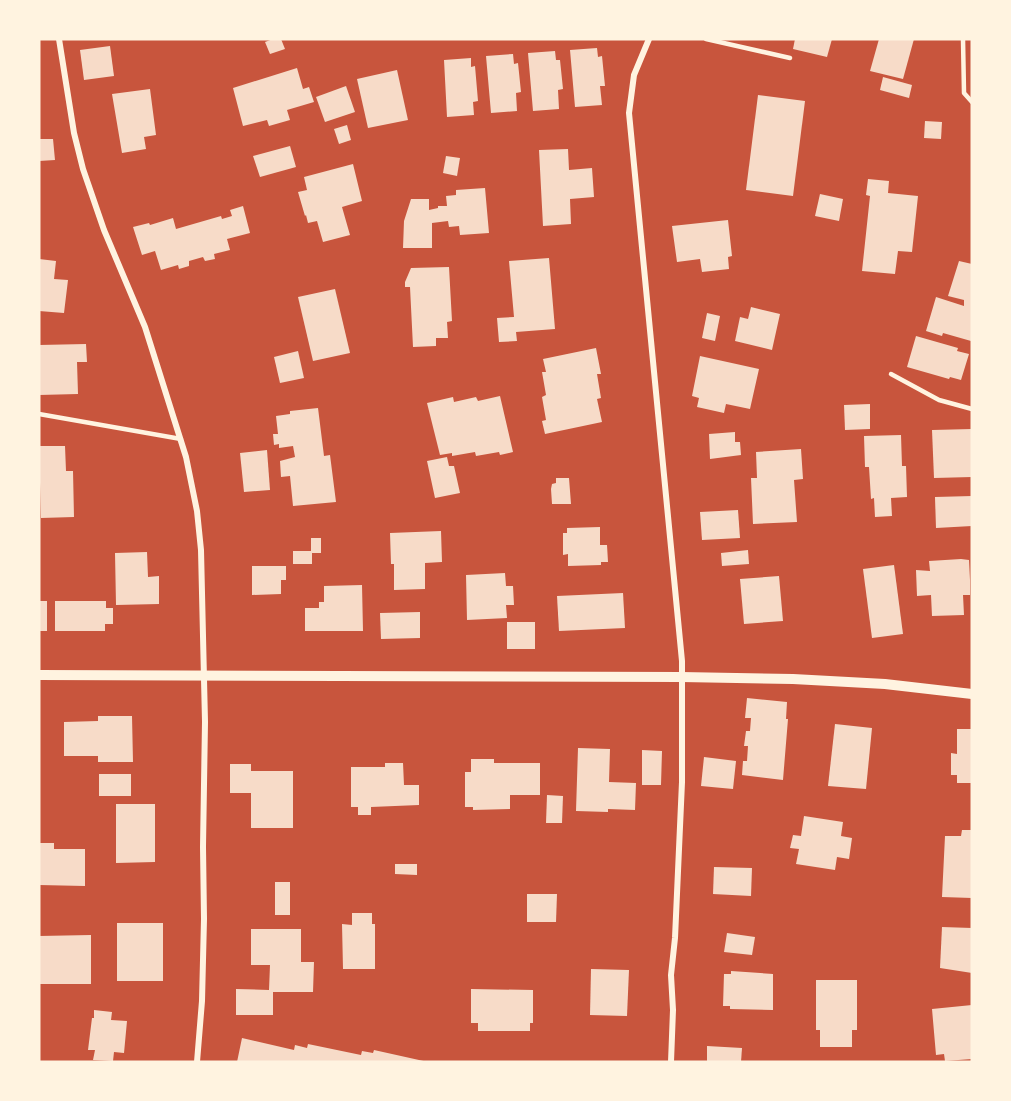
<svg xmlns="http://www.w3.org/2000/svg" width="1011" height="1101" viewBox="0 0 1011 1101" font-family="Poppins,sans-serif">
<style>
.building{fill:#f7dbc8}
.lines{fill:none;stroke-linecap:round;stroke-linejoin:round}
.service{stroke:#fff3e0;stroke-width:4.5}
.minor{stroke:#fff3e0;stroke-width:6}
.tertiary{stroke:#fff3e0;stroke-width:10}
</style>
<rect width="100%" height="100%" fill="#c8553d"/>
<!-- building -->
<g class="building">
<path d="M273,39H281L285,49L270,54L265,42Z"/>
<path d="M795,39H832L827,57L793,49Z"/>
<path d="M879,39H914L903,79L870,71Z"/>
<path d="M110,46L114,76L84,80L80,50Z"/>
<path d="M597,48L598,57L602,56L605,86H600L602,105L575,107L570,50Z"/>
<path d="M555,51L556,60H560L563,89L558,90L559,109L533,111L528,53Z"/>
<path d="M513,54L514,64L518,63L521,92L516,93L517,111L491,113L486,56Z"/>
<path d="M471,58V67L475,66L478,101L473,102L474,115L447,117L444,60Z"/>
<path d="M297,68L303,89L309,87L314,102L287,110L290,120L269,126L267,120L243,126L233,88Z"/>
<path d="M397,70L408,120L368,128L357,79Z"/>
<path d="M883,77L912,85L909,98L880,90Z"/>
<path d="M346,86L355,112L325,122L316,97Z"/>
<path d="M150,89L156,135L144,137L146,149L122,153L112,94Z"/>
<path d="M758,95L805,101L793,196L746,190Z"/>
<path d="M925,121L942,122L941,139L924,138Z"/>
<path d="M347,125L351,140L339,144L334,129Z"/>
<path d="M39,139H53L55,160L39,161Z"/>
<path d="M290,146L296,167L260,177L253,156Z"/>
<path d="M568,149L569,170L592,168L594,197L570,199L571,224L543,226L539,150Z"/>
<path d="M446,156L460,158L457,176L443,173Z"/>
<path d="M353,164L362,201L342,207L350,235L323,242L317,221L308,223L306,215L305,216L298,192L307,190L304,177Z"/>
<path d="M868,179L889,181L888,193L918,196L912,252L898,251L895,274L862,271L870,196L866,195Z"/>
<path d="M485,188L489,233L460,235L459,226L449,227L448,221L432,223V248H403L404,221L411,199H429V210L438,208V206H447L446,196L456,195V190Z"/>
<path d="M820,194L843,199L839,221L815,216Z"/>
<path d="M243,206L250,233L227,239L230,250L214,254L215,259L205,261L203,257L189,261V266L179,269L178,265L161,270L155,251L142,255L133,227L149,223L150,225L173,218L176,229L221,216L222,219L232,216L230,210Z"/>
<path d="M728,220L732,256L728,257L729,269L702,272L700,259L677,262L672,226Z"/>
<path d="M549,258L555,329L516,332L517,341L499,342L497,318L514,317L509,261Z"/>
<path d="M39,259L56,261L54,279L68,280L64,313L39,311Z"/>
<path d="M959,261L972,264L971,341L943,333L942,336L926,331L936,297L964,306V300L948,296Z"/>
<path d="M449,267L452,321L447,322L448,338H436V346L413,347L410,287H405V282L411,268Z"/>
<path d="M335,289L350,353L313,361L298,297Z"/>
<path d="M751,307L780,314L772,350L735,341L740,317L748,319Z"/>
<path d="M707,313L720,316L715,341L702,338Z"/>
<path d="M916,336L958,348L957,351L969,354L961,380L950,377L949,379L907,367Z"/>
<path d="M86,344L87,362H77L78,394L39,395V345Z"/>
<path d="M596,348L601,374H597L601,398L597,399L602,422L545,434L542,421L546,420L542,397L546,395L542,372H546L543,359Z"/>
<path d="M298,351L304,378L280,383L274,357Z"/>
<path d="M700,356L759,369L750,409L726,404L724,413L697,407L699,398L692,396Z"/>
<path d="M500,396L513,452L500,455L499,452L476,456L475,452L452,456V453L440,455L427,403L453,397L454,402L476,397L478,401Z"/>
<path d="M870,404V429L845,430L844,405Z"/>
<path d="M318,408L324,456L330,455L336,502L293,506L290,476L281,477L280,461L295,457L293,446L279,448V444L274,445L273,434H278L276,416L290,414V411Z"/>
<path d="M972,429V477L934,478L932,430Z"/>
<path d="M735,432V442H740L741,455L710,459L709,434Z"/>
<path d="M901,435L902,466H906L907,497L891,498L892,516L875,517L874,498L871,499L869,467H865L864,436Z"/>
<path d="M39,446H65L66,471H73L74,517L41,518Z"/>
<path d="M801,449L803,479L794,480L797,522L753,524L751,478H757L756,452Z"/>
<path d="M267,450L270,490L244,492L240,453Z"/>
<path d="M447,457L449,466H454L460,493L435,498L427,461Z"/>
<path d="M556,478H569L571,504H552L551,489L552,484L556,483Z"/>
<path d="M972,496V526L936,528L935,497Z"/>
<path d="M738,510L740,538L702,540L700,512Z"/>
<path d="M600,527V545H607L608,562H601V565L568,566V554L563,555V533H567V528Z"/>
<path d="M441,531L442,562L425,563V589L394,590V564H391L390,533Z"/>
<path d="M311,538H321V553H312V564H293V551H311Z"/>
<path d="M748,550L749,564L722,566L721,553Z"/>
<path d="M147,552L148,577L159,576V604L116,605L115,553Z"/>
<path d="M961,559L969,560L970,580V595H963L964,615L932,616L931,595L917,596L916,570L930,571L929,561Z"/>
<path d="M894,565L903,634L872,638L863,569Z"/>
<path d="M252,566H286V580H281V594L252,595Z"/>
<path d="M505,573L506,586H513L514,605H506L507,618L467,620L466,575Z"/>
<path d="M779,576L783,621L744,624L740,579Z"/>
<path d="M362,585L363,631H305V608H319V602H324V586Z"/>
<path d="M623,593L625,628L559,631L557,596Z"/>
<rect x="39" y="601" width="8" height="30"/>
<path d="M55,601H106V608H113V624H105V631H55Z"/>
<path d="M420,612V638L381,639L380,613Z"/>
<rect x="507" y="622" width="28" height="27"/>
<path d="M747,698L787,702L786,719H788L783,780L742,775L743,761H747L748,746H744L746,731H750L751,718H745Z"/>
<path d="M98,716H132L133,762H98V756H64V722L98,721Z"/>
<path d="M835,724L872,728L866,789L828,786Z"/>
<path d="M957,729H972V783H957V775H951V753L957,754Z"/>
<path d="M578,748L610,749L609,782L636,783L635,810L608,809V812L576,811Z"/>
<path d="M642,750L662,751L661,785H642Z"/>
<path d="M704,757L736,761L733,789L701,786Z"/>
<path d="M471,759H494V763H540V795H510V809L473,810V807H465V772H471Z"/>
<path d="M385,763H403L404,785H419V805L371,807V815H358V807H351V767H385Z"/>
<path d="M230,764H251V771H293V828H251V793H230Z"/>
<rect x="99" y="774" width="32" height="22"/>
<path d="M547,795L563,796L562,823H546Z"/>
<path d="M116,804H155V862L116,863Z"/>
<path d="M804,816L843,822L841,836L852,838L849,859L837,857L835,870L796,864L799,849L790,848L793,835L801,836Z"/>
<path d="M962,830H972V898L942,897L945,836H961Z"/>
<path d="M40,843H54V849H85V886L39,885Z"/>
<path d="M395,864H417V875L395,874Z"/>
<path d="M714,867L752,868L751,896L713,894Z"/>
<rect x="275" y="882" width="15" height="33"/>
<path d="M527,894H557L556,922H527Z"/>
<path d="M352,913H372V924H375V969H343L342,924L352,925Z"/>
<rect x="117" y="923" width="46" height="58"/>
<path d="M942,927L972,928V973L940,968Z"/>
<path d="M251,929H301V962H314L313,992H273V1015H236V989L269,990L270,965H251Z"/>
<path d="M727,933L755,937L752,955L724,952Z"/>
<path d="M91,935V984H39V936Z"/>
<path d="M591,969L629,970L627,1016L590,1015Z"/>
<path d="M731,971L773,974V1010L730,1009V1006H723L724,974H731Z"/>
<path d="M816,980H857V1030H852V1047H820V1030H816Z"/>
<path d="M471,989L533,990V1023H530V1031H478V1023H471Z"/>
<path d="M972,1005V1059L945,1061L944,1054L936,1055L932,1009Z"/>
<path d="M94,1010L112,1012L111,1020L127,1021L124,1053L114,1052L113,1061L93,1060L95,1050H88L92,1018H94Z"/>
<path d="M242,1038L294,1050L295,1045L307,1048L308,1044L361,1055L362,1051L373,1053L374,1050L428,1062H237Z"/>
<path d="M707,1046L742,1048L741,1062H707Z"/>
</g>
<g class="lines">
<!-- service -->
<g class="service">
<path d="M706,39L790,58"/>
<path d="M963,39L964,93L972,102"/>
<path d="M891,374L939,400L972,409"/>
<path d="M39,414L181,439"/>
</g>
<!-- minor -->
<g class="minor">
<path d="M59,39L74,133L83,169L104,230L145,327L186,457L197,511L201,550L205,722L203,847L204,919L202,1001L197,1062"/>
<path d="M649,39L634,75L629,113L682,661V782L675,938L671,975L673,1010L671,1062"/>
</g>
<!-- tertiary -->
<path class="tertiary" d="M39,675L681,677L793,679L885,684L972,694"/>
</g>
<!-- border -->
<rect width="1011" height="1101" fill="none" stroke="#fff3e0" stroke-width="81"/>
</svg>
